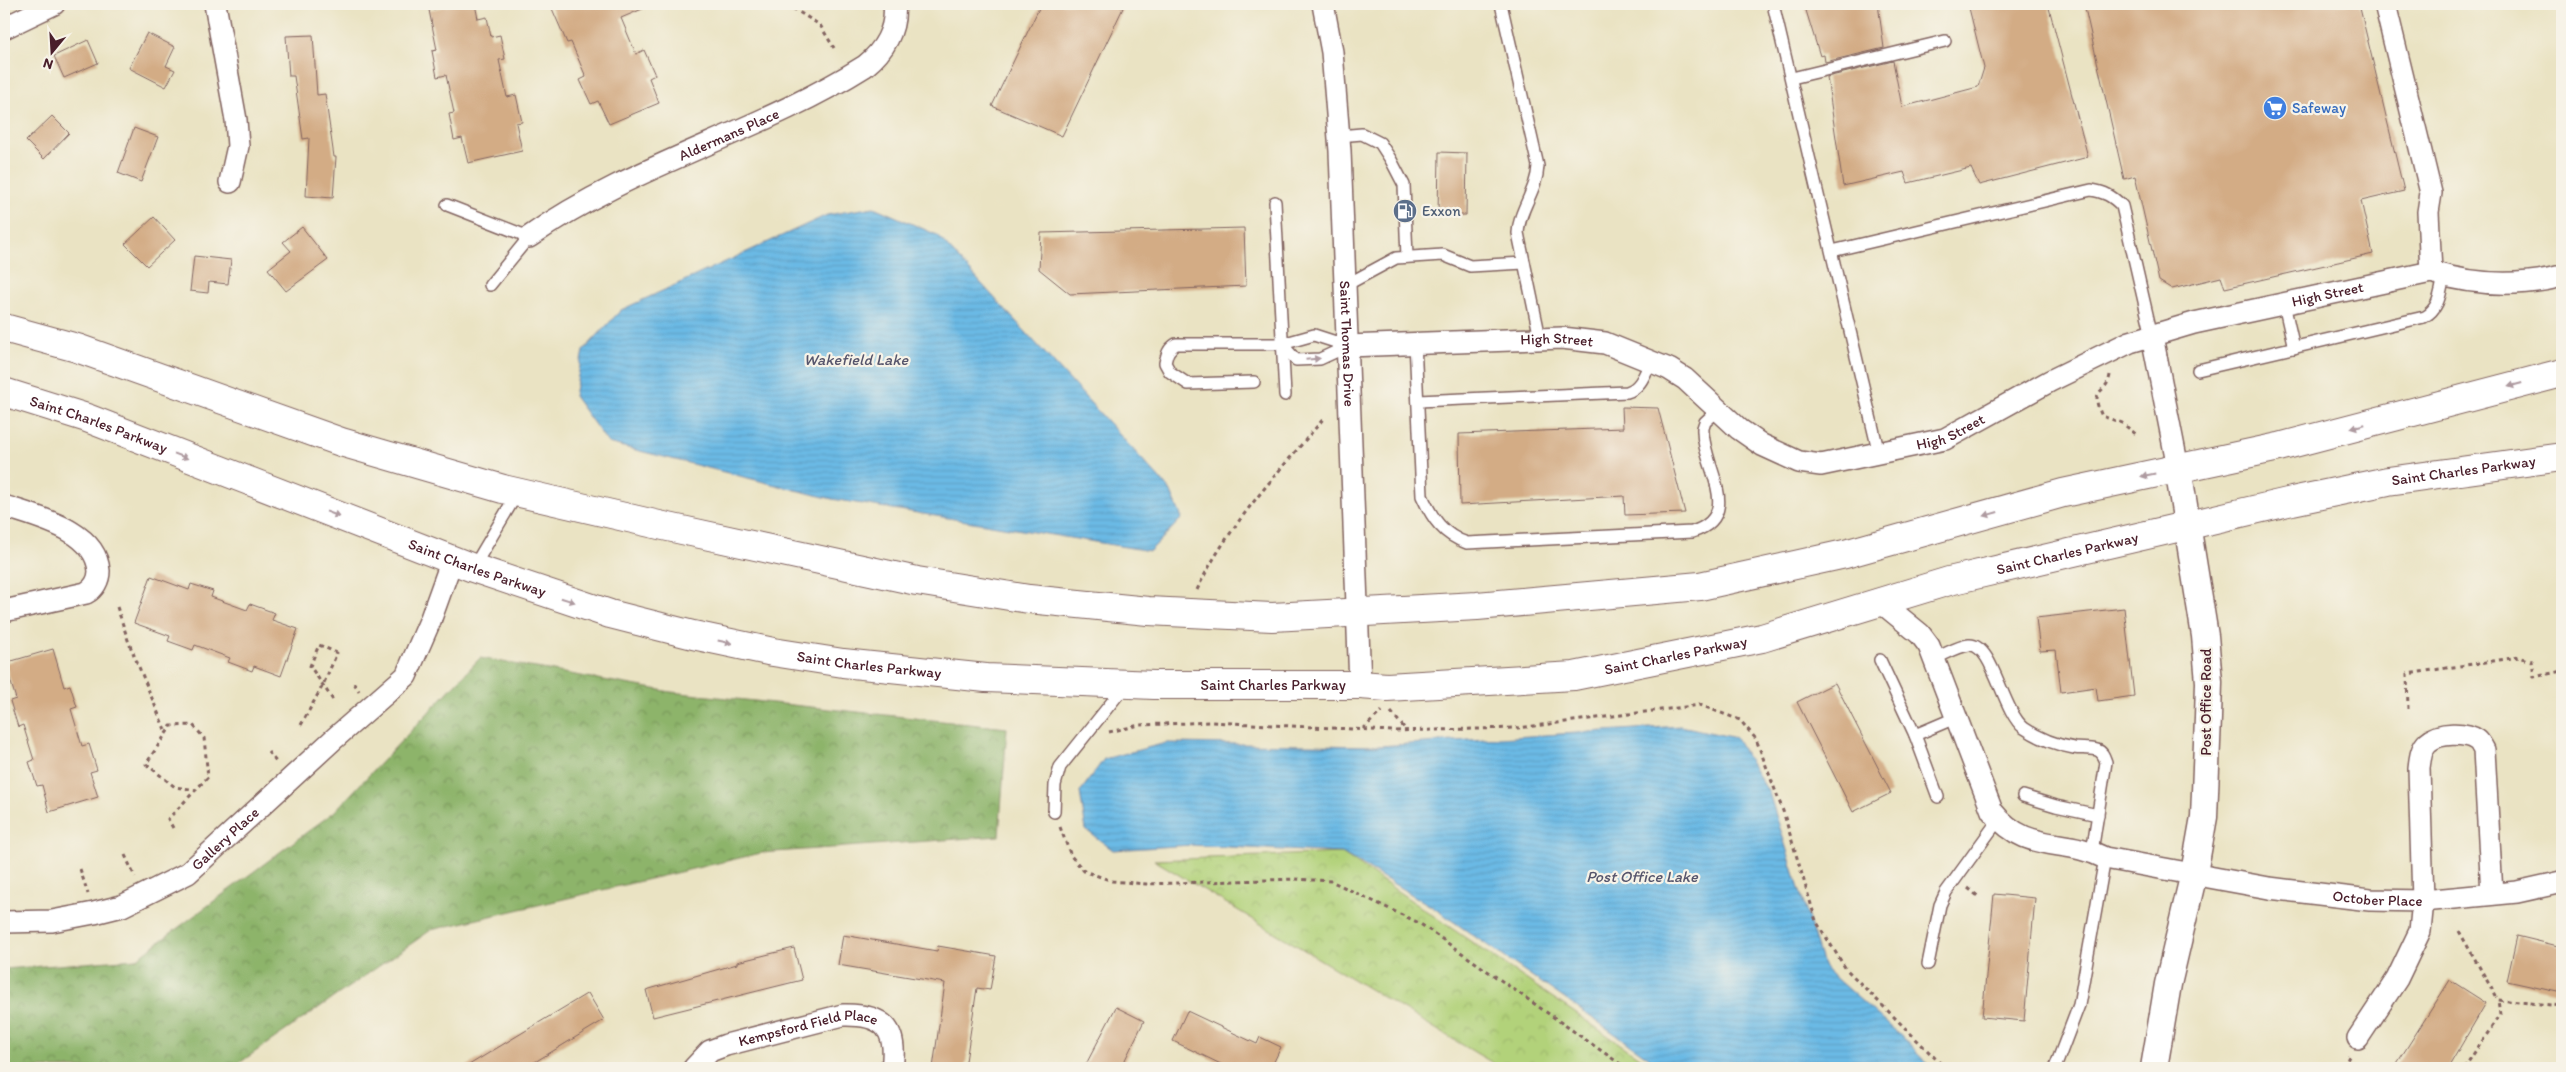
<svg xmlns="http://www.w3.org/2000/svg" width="2566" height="1072" viewBox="0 0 2566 1072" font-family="Itim,sans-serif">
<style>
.forest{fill:url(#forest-crowns);stroke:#6c6a4a}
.park{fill:url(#park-crowns);stroke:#7e7852}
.water{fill:url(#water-rules);stroke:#5a6c88}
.building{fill:#d3ac85}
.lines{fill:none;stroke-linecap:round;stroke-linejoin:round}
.service-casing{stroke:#826460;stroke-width:14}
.minor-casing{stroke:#826460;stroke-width:24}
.tertiary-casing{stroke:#826460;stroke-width:29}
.primary-casing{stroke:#826460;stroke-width:30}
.path{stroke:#826460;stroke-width:3;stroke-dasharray:4 4;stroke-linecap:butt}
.service{stroke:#fff;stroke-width:11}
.minor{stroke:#fff;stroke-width:21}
.tertiary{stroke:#fff;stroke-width:26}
.primary{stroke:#fff;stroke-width:28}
.oneway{fill:#ae9aa0}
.labels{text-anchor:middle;stroke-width:4.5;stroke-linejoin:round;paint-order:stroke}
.shop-label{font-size:15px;fill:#366cbe;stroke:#f7f3e8;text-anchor:start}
.street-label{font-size:15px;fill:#4a1f2b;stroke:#f7f3e8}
.service-label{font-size:15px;fill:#4e5e75;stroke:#f7f3e8;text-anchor:start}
.water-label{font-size:16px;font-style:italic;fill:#56556c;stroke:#f7f3e8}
</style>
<defs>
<pattern id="forest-crowns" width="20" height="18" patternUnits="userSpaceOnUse" patternTransform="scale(1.25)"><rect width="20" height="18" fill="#8db46a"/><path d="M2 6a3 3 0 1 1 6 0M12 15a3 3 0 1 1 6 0" fill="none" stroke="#759257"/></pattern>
<pattern id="park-crowns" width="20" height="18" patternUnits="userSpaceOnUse" patternTransform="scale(1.25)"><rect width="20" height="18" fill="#b2d27a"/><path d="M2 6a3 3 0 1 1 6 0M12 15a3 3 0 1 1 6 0" fill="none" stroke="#9bb46a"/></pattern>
<pattern id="water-rules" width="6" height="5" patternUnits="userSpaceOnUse" patternTransform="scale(1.25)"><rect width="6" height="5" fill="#6bbae5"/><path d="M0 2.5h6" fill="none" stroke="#5e9fc5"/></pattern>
</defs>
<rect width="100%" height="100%" fill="#f7f3e8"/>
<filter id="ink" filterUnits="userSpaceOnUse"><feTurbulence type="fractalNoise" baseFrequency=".02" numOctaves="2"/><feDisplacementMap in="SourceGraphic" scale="10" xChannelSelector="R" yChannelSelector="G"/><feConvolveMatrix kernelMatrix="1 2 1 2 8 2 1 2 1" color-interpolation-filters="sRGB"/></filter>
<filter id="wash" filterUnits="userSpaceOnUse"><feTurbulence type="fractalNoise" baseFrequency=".0096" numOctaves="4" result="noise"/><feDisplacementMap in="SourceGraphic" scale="20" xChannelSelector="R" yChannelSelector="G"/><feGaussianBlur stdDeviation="1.12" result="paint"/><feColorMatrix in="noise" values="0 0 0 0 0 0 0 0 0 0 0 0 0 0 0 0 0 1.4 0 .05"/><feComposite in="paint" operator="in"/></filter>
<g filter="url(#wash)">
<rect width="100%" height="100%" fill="#eae3c3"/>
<!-- forest -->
<path class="forest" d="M480,658L671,692L1007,728L999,836L761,853L431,930L232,1068H4V969L136,959L334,812Z"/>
<!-- park -->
<path class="park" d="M1342,853L1655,1068H1501L1154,860Z"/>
<!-- water -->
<g class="water">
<path d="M874,207L937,235L1170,490L1182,518L1150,551L832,499L608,443L574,396L583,351L621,310L827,215Z"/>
<path d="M1681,726L1736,738L1769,793L1824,968L1899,1034L1931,1068H1664L1431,906L1342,853L1191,845L1113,850L1086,830L1080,792L1104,759L1166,743L1379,746Z"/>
</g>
<g id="blocks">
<!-- building -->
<g class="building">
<path d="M458,4H475L478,19L487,17L491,37L500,35L505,59L499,60L507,97L516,95L522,122L516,123L522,151L468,163L462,138L454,140L449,114L454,113L446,75L437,77L432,51L437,50L429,10Z"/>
<path d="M550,4H654L621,18L636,54L644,50L655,75L649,78L659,103L609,124L598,101L591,104L580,80L586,77L571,42L567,43Z"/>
<path d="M1041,4H1115L1123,8L1062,136L992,106Z"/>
<path d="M1804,4H1878L1884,48L1825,62L1824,55L1820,56Z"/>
<path d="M1968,4H2048L2088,157L1979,185L1971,168L1908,183L1904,172L1843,186L1827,77L1893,61L1902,107L1978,87L1984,68Z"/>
<path d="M2084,4H2359L2404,191L2361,201L2373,254L2225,288L2221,277L2172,289L2159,281L2135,176L2124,179Z"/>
<path d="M147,33L175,47L166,66L175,70L166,87L129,68Z"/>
<path d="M313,35L317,95L325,94L334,157H336L333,198L306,196L309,138L303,139L294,76H289L286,36Z"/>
<path d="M88,40L98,63L64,78L54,56Z"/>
<path d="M52,116L69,133L44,159L26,141Z"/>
<path d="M134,128L158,137L141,182L118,173Z"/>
<path d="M1439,152L1467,153L1466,215H1438Z"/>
<path d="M154,217L175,240L147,266L125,244Z"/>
<path d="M302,227L328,260L286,291L268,269L291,251L283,242Z"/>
<path d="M1244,228L1246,286L1070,294L1039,269L1041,233Z"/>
<path d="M194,256L231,260L228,284L209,282L208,293L190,291Z"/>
<path d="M1622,407L1658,408L1685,513L1625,515L1624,496L1460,505L1459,434L1623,428Z"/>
<path d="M151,576L189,590L191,584L213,591L211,597L247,610L250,604L275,613L272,620L298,629L281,676L254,666L252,671L228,662L230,658L195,645L193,650L168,641L170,636L134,623Z"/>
<path d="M2124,608L2134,696L2098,701L2096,687L2061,692L2056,650L2040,651L2036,618Z"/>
<path d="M53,649L64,687L70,685L77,707L71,709L82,746L89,744L97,770L90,772L98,797L49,812L42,785L37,786L29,762L34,760L23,725L18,727L10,701L16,699L5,663Z"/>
<path d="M1835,683L1891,793L1853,812L1797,702Z"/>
<path d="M1994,894L2035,898L2024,1021L1982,1017Z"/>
<path d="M843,935L937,951L938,946L996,956L990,990L977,988L965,1068H933L945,983L838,965Z"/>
<path d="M2517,936L2562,947V993L2507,981Z"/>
<path d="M794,948L802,980L653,1017L646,990L737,964V962Z"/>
<path d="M2450,980L2486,1003L2448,1068H2394Z"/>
<path d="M588,993L604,1020L525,1068H464Z"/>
<path d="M1116,1007L1144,1021L1121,1068H1084Z"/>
<path d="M1187,1011L1257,1044L1260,1037L1281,1047L1271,1068H1229L1173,1041Z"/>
</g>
</g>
</g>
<g filter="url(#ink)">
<use href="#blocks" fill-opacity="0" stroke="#826460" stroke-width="1"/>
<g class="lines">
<!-- service casing -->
<g class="service-casing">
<g id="service">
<path d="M1501,4L1538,166C1537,191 1519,209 1518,233L1540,338"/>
<path d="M1773,4L1879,454"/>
<path d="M1792,78L1945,41"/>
<path d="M1339,136L1362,134L1380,143L1391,160L1404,185L1407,257"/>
<path d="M1275,202L1285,395"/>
<path d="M447,205L529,237L490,285"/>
<path d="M1832,251L2091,190C2105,192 2112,196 2122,206L2152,336"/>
<path d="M1346,285L1396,258L1443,255L1470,266L1524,263"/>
<path d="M2284,304L2294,348"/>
<path d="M1415,342L1422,496C1432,518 1443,535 1467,543L1692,532C1746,515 1701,465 1703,428L1705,422L1718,410"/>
<path d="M1282,344L1296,360L1320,359L1348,346"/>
<path d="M2198,370L2424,317C2440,308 2440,293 2444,276"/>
<path d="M1254,382L1188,384L1170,372L1165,363C1167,354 1168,349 1176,344H1282L1314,335L1348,346"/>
<path d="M1418,401L1627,392C1641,388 1645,373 1651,361"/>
<path d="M473,568L518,492"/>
<path d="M1933,659C1944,655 1958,646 1969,645C1993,643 2002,711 2024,728C2039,738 2056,745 2074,748C2081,749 2090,748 2097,750C2103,752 2104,757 2106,762L2092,852"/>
<path d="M1880,660L1915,735L1938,797"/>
<path d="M1915,735L1955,718"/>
<path d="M2023,796L2056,806L2098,815"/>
<path d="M1054,812L1055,785L1060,767L1124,687"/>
<path d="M1928,964L1940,905L1946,892L1999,819"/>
<path d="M2055,1068L2079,1005L2105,858"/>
</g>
</g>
<!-- minor casing -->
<g class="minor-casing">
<g id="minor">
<path d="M215,4L236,120L238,146L230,182"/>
<path id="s1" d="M1323,4L1332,52L1340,151L1360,685"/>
<path d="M2385,4L2431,193L2428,212L2431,272"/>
<path d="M4,28L54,4"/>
<path id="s2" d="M529,237C632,164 759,133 865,66C884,51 897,29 894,4"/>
<path d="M2152,336L2178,468"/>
<path id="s3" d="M1348,346L1562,338L1605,343L1669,369L1685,379L1739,429L1762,445L1799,462L1821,465L1945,439L2050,381L2130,342L2194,323L2431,272C2474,285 2519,287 2562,276"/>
<path d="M4,506C35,517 96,529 99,571C99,580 94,589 86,593L4,611"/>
<path id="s4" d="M1882,603L1920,634L1929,646L1992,811C2027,855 2062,836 2105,858L2269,888L2370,900L2423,901L2517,892L2562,882"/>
<path id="s5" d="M4,922L52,921L94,913L122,906L188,873L335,738L406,676L430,621L452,560"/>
<path d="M2358,1038L2397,979L2420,931L2423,901L2419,768C2420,759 2421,748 2428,742C2439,732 2466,732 2477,740C2480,742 2482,747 2484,750L2492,894"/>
<path id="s6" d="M694,1068L710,1051L726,1045L843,1015C883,1014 898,1028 892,1068"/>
</g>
</g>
<!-- tertiary casing -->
<g class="tertiary-casing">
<path id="tertiary" d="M2154,1068L2168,984L2194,873L2204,817L2208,718L2209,682L2205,636L2178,468"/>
</g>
<!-- primary casing -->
<g class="primary-casing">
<g id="primary">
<path d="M4,328L77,348L341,442L503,489L659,525L917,581L1029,599L1148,611L1272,617L1477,606L1700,586L1845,554L2063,493L2279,447L2562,373"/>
<path id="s7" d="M4,392L87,418L473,568L610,614L693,635L773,652L843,663L986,678L1154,685H1360L1387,687L1574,676L1762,638L1949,581L2292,501L2388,481L2562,457"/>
</g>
</g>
<!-- path -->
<g class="path">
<path d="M786,4L820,25L834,48"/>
<path d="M2110,375C2107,395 2088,387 2102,416L2122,423L2137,435"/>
<path d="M1197,590C1227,526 1279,472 1324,418"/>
<path d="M117,607L129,643L166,732"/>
<path d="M354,683L359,691"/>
<path d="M2408,709L2407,674L2519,657L2532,661L2534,677L2562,671"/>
<path d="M1391,712L1406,730"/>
<path d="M301,725L323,685L337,653L319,645L310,666L333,700"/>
<path d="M1363,729L1382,711"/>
<path d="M1109,732L1140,725L1211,722L1392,731L1517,728L1700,705L1740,720L1756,739L1783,811L1816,921L1846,969L1945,1068"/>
<path d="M268,752L277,763"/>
<path d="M1060,827L1071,856L1084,871L1112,881L1146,884L1295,879L1331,881L1419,923L1626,1068"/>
<path d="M173,828L168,819L208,777L204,738L193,725L171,726L146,764L175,787L197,790"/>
<path d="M125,855L135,877"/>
<path d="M80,869L88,894"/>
<path d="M1968,888L1979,897"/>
<path d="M2459,931L2498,1000L2562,1006"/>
<path d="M2344,1067L2349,1056"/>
<path d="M2464,1068L2500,1015L2498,1000"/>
</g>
<!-- service -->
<use href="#service" class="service"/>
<!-- minor -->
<use href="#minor" class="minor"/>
<!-- tertiary -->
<use href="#tertiary" class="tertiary"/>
<!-- primary -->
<use href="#primary" class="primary"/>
</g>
<!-- one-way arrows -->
<defs><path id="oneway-solid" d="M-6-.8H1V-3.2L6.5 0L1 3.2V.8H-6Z" transform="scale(1.25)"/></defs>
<g class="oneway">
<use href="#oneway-solid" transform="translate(1313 359) rotate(-5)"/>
<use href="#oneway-solid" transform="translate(2515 385) rotate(165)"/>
<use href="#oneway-solid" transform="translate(2358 426) rotate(166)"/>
<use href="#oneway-solid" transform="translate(181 456) rotate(21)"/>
<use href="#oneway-solid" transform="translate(2148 475) rotate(168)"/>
<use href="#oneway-solid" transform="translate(333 514) rotate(21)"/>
<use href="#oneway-solid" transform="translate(1991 514) rotate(164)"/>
<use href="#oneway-solid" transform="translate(568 600) rotate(18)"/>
<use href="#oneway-solid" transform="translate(725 642) rotate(12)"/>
</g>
</g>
<!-- icons -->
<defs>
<g id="supermarket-disc" transform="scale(1.25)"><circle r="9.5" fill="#3f7fe0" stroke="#f7f3e8"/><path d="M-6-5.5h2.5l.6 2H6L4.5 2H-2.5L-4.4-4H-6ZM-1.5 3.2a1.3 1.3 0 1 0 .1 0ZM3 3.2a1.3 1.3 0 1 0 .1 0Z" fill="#fff"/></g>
<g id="fuel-disc" transform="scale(1.25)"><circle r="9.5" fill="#5c6f8a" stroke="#f7f3e8"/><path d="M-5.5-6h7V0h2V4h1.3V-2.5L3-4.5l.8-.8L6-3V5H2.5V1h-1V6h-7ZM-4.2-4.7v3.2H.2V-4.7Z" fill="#fff"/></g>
</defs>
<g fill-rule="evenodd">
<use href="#supermarket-disc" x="2275" y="108"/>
<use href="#fuel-disc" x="1405" y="211"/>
</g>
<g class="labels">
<!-- shop labels -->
<g class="shop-label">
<text x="2292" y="113">Safeway</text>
</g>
<!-- street labels -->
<g class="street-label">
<text dy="5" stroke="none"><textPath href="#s2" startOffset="225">Aldermans Place</textPath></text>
<text dy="5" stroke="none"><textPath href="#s3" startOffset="1049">High Street</textPath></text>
<text dy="5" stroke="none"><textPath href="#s3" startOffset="209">High Street</textPath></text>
<text dy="5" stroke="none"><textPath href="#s1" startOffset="341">Saint Thomas Drive</textPath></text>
<text dy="5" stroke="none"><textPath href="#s7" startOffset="100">Saint Charles Parkway</textPath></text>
<text dy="5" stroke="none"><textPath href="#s3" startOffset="644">High Street</textPath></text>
<text dy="5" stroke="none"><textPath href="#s7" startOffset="2530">Saint Charles Parkway</textPath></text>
<text dy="5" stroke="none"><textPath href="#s7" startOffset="2125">Saint Charles Parkway</textPath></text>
<text dy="5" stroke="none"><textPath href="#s7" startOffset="505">Saint Charles Parkway</textPath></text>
<text dy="5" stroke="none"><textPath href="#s7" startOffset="1720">Saint Charles Parkway</textPath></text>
<text dy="5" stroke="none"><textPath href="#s7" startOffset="910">Saint Charles Parkway</textPath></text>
<text dy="5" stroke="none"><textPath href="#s7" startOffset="1315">Saint Charles Parkway</textPath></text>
<text transform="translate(2206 702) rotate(-90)" y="5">Post Office Road</text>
<text dy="5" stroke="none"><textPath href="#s5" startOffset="244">Gallery Place</textPath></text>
<text dy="5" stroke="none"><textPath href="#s4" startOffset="642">October Place</textPath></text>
<text dy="5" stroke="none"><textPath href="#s6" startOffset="125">Kempsford Field Place</textPath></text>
</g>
<!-- service labels -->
<g class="service-label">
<text x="1422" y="216">Exxon</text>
</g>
<!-- water labels -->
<g class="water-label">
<text x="856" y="365">Wakefield Lake</text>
<text x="1642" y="882">Post Office Lake</text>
</g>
</g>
<!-- margin -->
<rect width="2566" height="1072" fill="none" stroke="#f7f3e8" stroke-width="20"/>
<!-- north arrow -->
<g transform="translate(52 52) rotate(198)" stroke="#f7f3e8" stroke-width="4" paint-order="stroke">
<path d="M0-4L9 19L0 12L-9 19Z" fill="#4a1f2b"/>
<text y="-8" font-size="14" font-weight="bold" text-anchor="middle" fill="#4a1f2b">N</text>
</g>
</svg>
